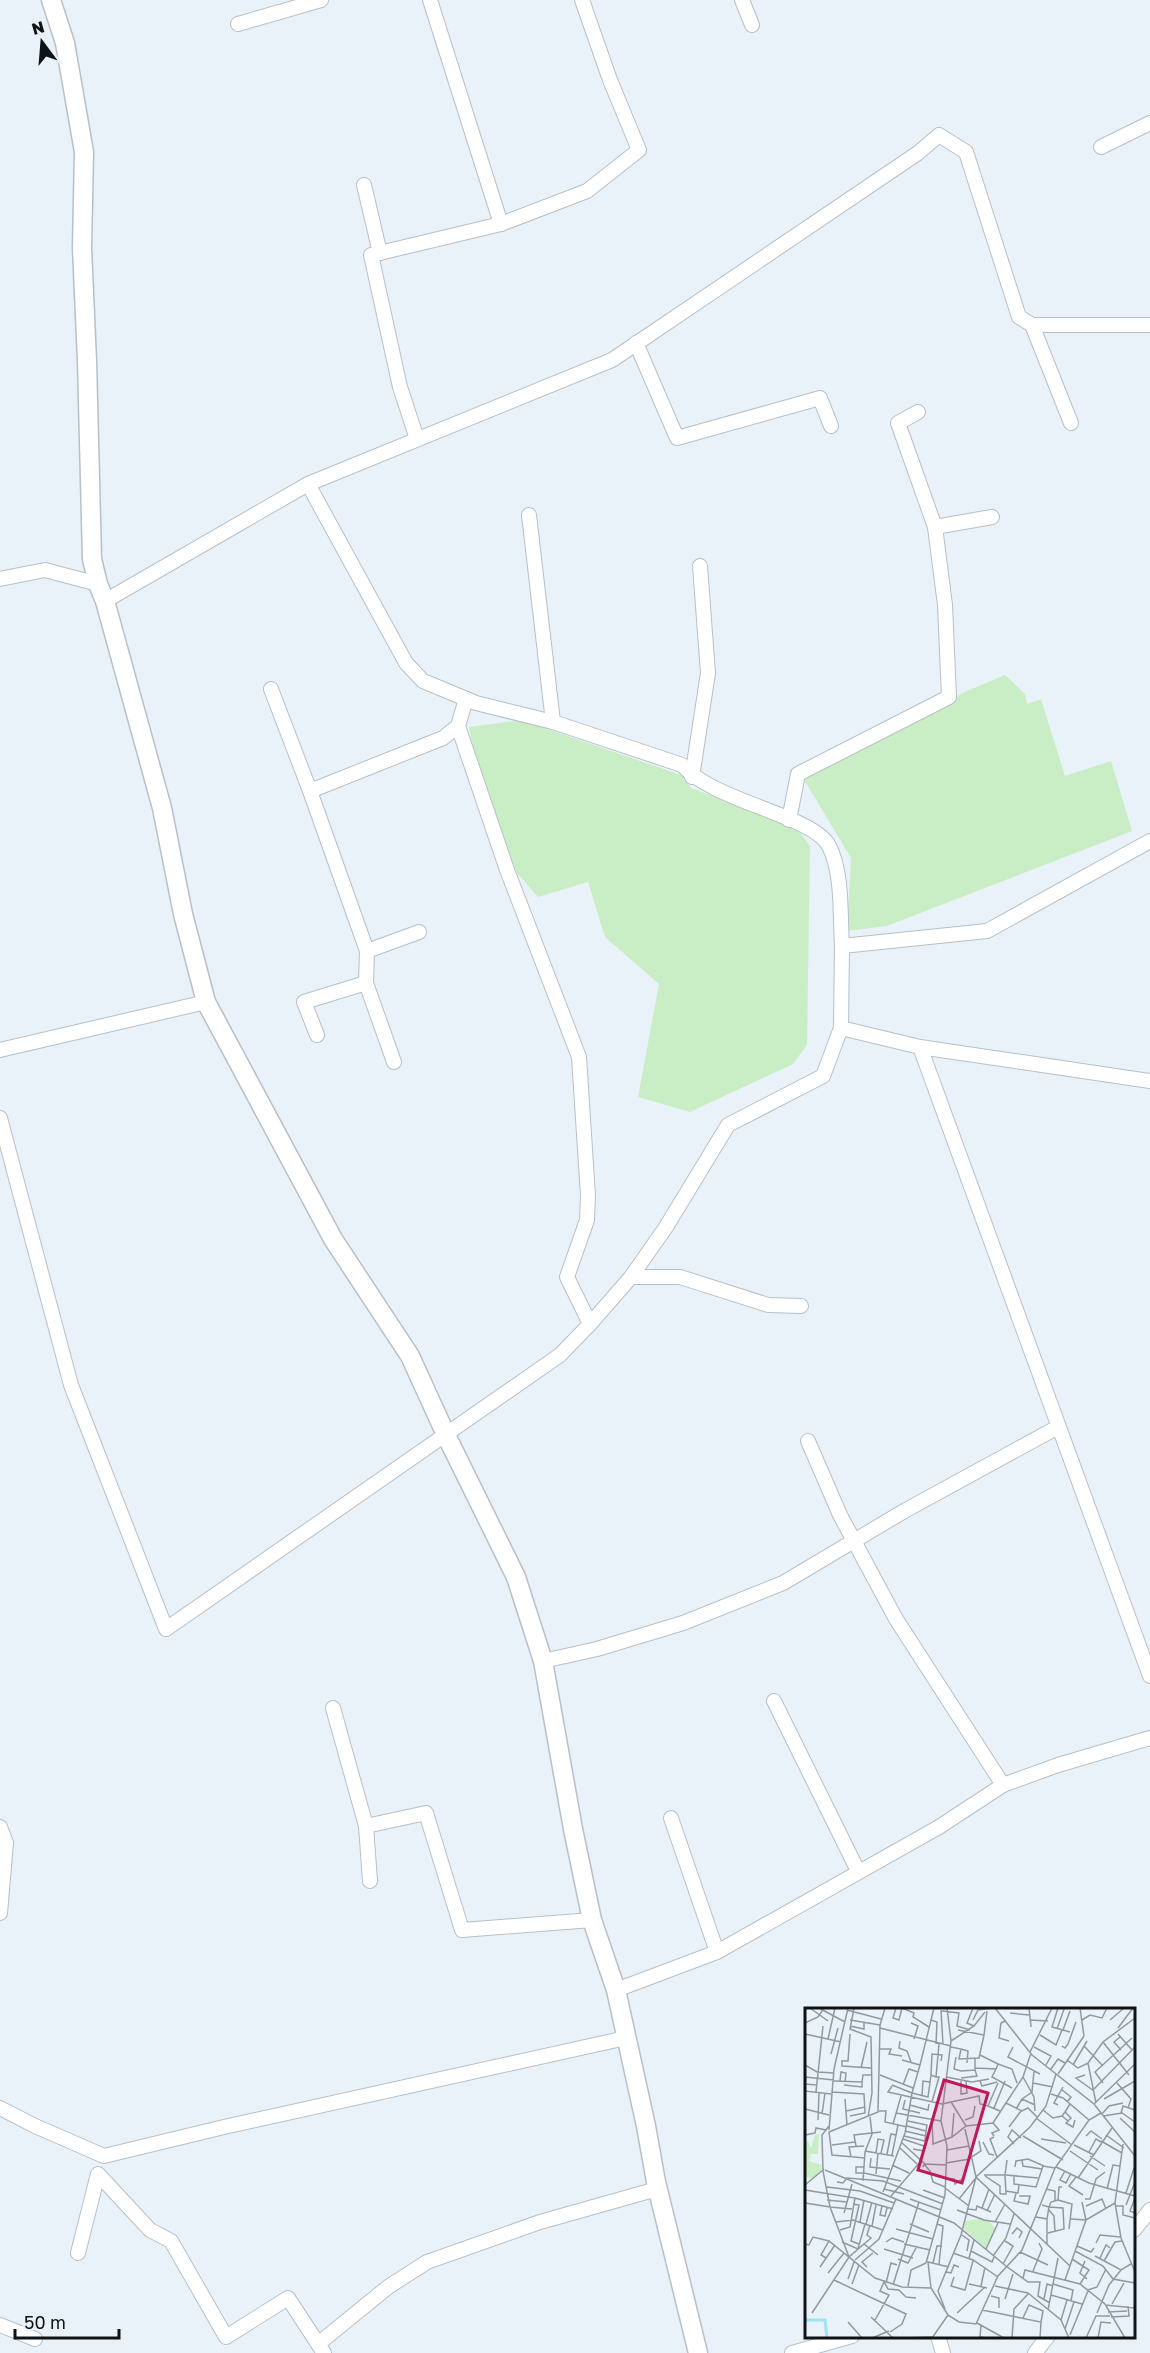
<svg xmlns="http://www.w3.org/2000/svg" width="1150" height="2353" viewBox="0 0 1150 2353" font-family="'Golos Text',sans-serif">
<style>
.green{fill:#c9eec5}
.lines{fill:none;stroke-linecap:round;stroke-linejoin:round}
.street-casing{stroke:#b8c0c7;stroke-width:16}
.secondary-casing{stroke:#b8c0c7;stroke-width:21}
.street{stroke:#fff;stroke-width:14}
.secondary{stroke:#fff;stroke-width:18}
.inset-river{fill:none;stroke:#9ee4ed;stroke-width:3}
.inset-road{fill:none;stroke:#92999e;stroke-width:1.5}
.view{fill:#c2185b;fill-opacity:0.15;stroke:#c2185b;stroke-width:3}
.inset-edge{fill:none;stroke:#101315;stroke-width:3}
</style>
<rect width="100%" height="100%" fill="#e9f2f9"/>
<!-- green -->
<g class="green">
<path d="M1005,675L1025,694L1027,704L1041,699L1065,776L1111,761L1132,831L887,926L847,931L851,858L803,778L967,691Z"/>
<path d="M521,720L681,775L691,788L796,827L810,846L807,1045L793,1064L690,1112L638,1097L659,984L605,937L588,882L538,897L517,873L479,777L469,727Z"/>
</g>
<g class="lines">
<!-- street casing -->
<g class="street-casing">
<g id="street">
<path d="M430,0L501,224L587,191L639,150L610,80L582,0"/>
<path d="M742,0L752,25"/>
<path d="M238,24L321,0"/>
<path d="M1101,147L1150,123"/>
<path d="M364,185L380,253"/>
<path d="M1032,325L1071,423"/>
<path d="M636,343L677,438L820,398L831,426"/>
<path d="M417,439L400,387L371,255L501,224"/>
<path d="M308,484L406,663L423,681L476,703L553,722L682,765C714,802 813,815 829,846C843,873 840,916 842,946"/>
<path d="M529,515L553,722"/>
<path d="M935,527L992,517"/>
<path d="M0,579L45,570L98,584"/>
<path d="M105,601L308,484L612,360L918,153L939,135L966,152L1019,317L1032,325H1150"/>
<path d="M271,689L310,791L443,738L458,726L466,699"/>
<path d="M458,726L507,870L579,1057L588,1196L587,1220L567,1277L590,1324"/>
<path d="M692,777L708,673L700,566"/>
<path d="M310,791L367,951L419,932"/>
<path d="M789,820L798,774L949,697L945,605L935,527L898,423L918,412"/>
<path d="M367,951L366,983L394,1062"/>
<path d="M841,1028L920,1047L1150,1676"/>
<path d="M317,1035L304,1002L366,983"/>
<path d="M920,1047L1150,1081"/>
<path d="M0,1050L206,1002"/>
<path d="M0,1118L71,1385L166,1629L560,1355L590,1324L631,1277L666,1227L728,1125L823,1076L841,1028L842,946L987,931L1150,841"/>
<path d="M631,1277H680L768,1305L801,1306"/>
<path d="M808,1441L840,1515L896,1619L1003,1785"/>
<path d="M543,1661L597,1649L683,1623L783,1583L906,1510L1058,1427"/>
<path d="M774,1701L858,1871"/>
<path d="M333,1708L366,1826"/>
<path d="M671,1818L717,1952"/>
<path d="M0,1827L6,1843H0"/>
<path d="M370,1881L366,1826L426,1813L462,1930L592,1920"/>
<path d="M0,1913L6,1843"/>
<path d="M616,1990L717,1952L939,1827L1003,1785L1058,1765L1150,1738"/>
<path d="M0,2108L35,2126L104,2156L224,2127L626,2038"/>
<path d="M1134,2230L1150,2210"/>
<path d="M78,2253L98,2174L150,2230L171,2241L226,2337L288,2298L324,2353"/>
<path d="M0,2325L35,2339"/>
<path d="M938,2336L943,2353"/>
<path d="M318,2344L388,2287L427,2262L540,2222L657,2189"/>
<path d="M792,2353L852,2336"/>
<path d="M1035,2353L1048,2336"/>
</g>
</g>
<!-- secondary casing -->
<g class="secondary-casing">
<path id="secondary" d="M51,0L65,43L84,152L82,248L87,361L92,559L98,584L105,601L162,808L183,914L206,1002L333,1239L410,1356L446,1435L516,1577L543,1661L573,1829L592,1920L616,1990L646,2126L656,2182L698,2353"/>
</g>
<!-- street -->
<use href="#street" class="street"/>
<!-- secondary -->
<use href="#secondary" class="secondary"/>
</g>
<!-- overview -->
<g transform="translate(805 2008)">
<rect width="330" height="330" fill="#e9f2f9"/>
<path d="M14,126L13,146H6L4,153L17,157L16,162L7,171L0,168V135L3,133L6,140L10,127ZM175,211L185,214L190,221L181,240L159,221L160,213Z" fill="#c9eec5"/>
<path class="inset-river" d="M0,312H20L22,330"/>
<path class="inset-road" d="M5,0L23,13M14,0L40,14M49,0L45,21L66,29L67,85L63,109M91,0L88,10L94,12L97,0M97,0L109,5L108,9L124,19M190,0L227,47L289,96L330,148M224,0L226,19M253,0L247,19L265,24M275,0L279,28M42,2L76,11M136,2L138,37M137,3L154,5L152,18L165,22M205,5L224,7M45,12L75,17M126,12L132,14L131,36M168,12L173,2L187,0M225,12L243,13M277,12L285,7L297,10L302,0M305,12L319,0M200,13L196,15L194,30L204,33M0,15L13,9L19,0M106,15L113,18L109,31M45,18L59,21V15M169,18L162,15L168,0H173M75,20L146,38M313,20L328,0M252,21L259,1M258,22L265,3M0,26L36,34M45,26L43,53H37V58L66,60M313,26L327,42M179,27L182,3M235,27L251,37L257,22M315,29L309,34L316,42M23,31L30,0M95,33L94,40L102,43L106,54M146,33L169,18L180,4M298,34L324,67M257,38L260,40L263,36L271,14M279,38L298,58M146,39L156,41L154,51L174,50L179,27L153,22M208,39L203,49L235,66M229,39L246,48L241,57M74,41H86L84,46L97,48M156,41L163,43L162,55M225,44L247,0M26,46L33,20M175,47L193,56M151,49L149,61L156,63L170,62V51M97,52L115,57L129,0M262,52L273,60L283,55L291,95M283,55L298,34L330,10M0,57L12,64L29,65M115,57L107,85L123,89L126,67L131,69M268,57L282,33M56,60L62,34M170,60L191,61L187,69L207,80M191,61L193,56L207,61L212,75M246,61L253,51L260,55M253,66L279,28M75,67L108,80M126,67L127,46L137,47L136,53M280,67L271,70L289,83M0,69L29,72M1,69L0,76L12,77M141,69L167,74L184,71M218,69L229,89L230,103M156,70L172,68L170,62M29,73L57,74L58,67H66M35,73L36,64L41,65L40,74M156,73V86L162,85L161,73M175,73L177,78L192,74M193,75L183,98L195,103M228,75L248,79M298,75L290,64L327,30M312,75L326,91L323,100M39,77L57,79V74M87,77L107,85M98,77L104,61L113,64M87,78L83,84L137,96M256,81L266,89L262,94M289,81L330,39M11,84L18,18M27,84L59,86L60,105L45,108M246,86L258,90L284,112M117,88L118,73L125,74M40,91L42,117M217,91L227,84L229,63M299,91L330,73M0,92V83L26,86M100,92L98,101L115,105M127,94L134,69H131L134,36M146,94L161,118M201,95L217,103L223,100L232,109M137,96L174,88L175,96L183,98M289,96L330,56M105,97L123,102L124,96M253,97L249,95L258,79M189,100L200,73M0,101L24,107M211,101L217,91L230,97M238,102L248,110L257,108M41,103L60,99M74,103H81L80,114L102,119M260,104L257,108L263,113L261,115L268,119L270,112M91,105L136,113M316,105L318,98L330,102M17,106L20,85M297,106L304,98L318,95M298,108L317,105L330,114M231,110L267,137M315,110L330,124M13,112L14,85M127,112L128,136L147,129L161,118L188,115L218,69L226,45M160,112L168,109L170,98M263,113L266,110L260,104L265,96M188,115L194,122L187,125L189,128M88,116L96,88M102,118L121,123L122,117L103,113M204,119L216,103M160,121L171,169L265,258M24,122L29,61L43,0M100,123L121,128M0,127L10,125L11,120L21,122M301,127L319,140M99,128L120,133L121,123M147,128L149,105M218,128L258,152M281,128L286,123L297,131M189,129L185,131L192,149M98,131L119,138V143L108,141M236,131L261,135M296,133L317,145M96,134L120,156L141,157M178,134L184,146L189,147M209,136L203,129L207,122L216,130M318,136L310,195L316,230L330,264M27,137L50,134M269,137L289,147M51,138L49,127L76,124M94,139L112,156M142,142L164,138M60,143L89,148M265,143L293,162M284,144L291,131L296,134M71,145L73,131L79,132L76,145M82,146L86,126L91,127M87,147L93,117M285,148L300,158M46,149L44,139L59,138M60,150L27,147L24,124L73,104L75,17L80,0M66,150L65,159L85,161M165,150L176,143L174,133M217,152L218,158L237,161M141,155L165,151M87,157L104,165M118,159L119,156L125,163L128,174L140,179M210,159L211,153L223,151L239,158M251,159L284,175L330,188M20,162L149,215L201,258M18,163L25,199L47,201M18,163L17,127L24,118M260,163L255,172L261,175L266,165M59,165L96,173M59,165H51V159H59M71,166L73,145M179,167H200L202,152M201,167L233,170M180,168L195,178V186M209,168V176L231,179L238,158L250,160M271,169L264,178L278,187M273,170L307,120M140,171H149L150,176L160,169M58,173L60,144L67,126L65,109M32,174L38,175L42,170L78,173L138,196M0,177L19,161M22,179L55,183L89,195M140,180L164,198M79,181L99,186M241,181L250,183V193M302,181L308,157L315,158M0,182L50,190L45,219L35,222M118,182L140,190M201,183L213,185L214,177M78,184L100,125L107,85M211,185L209,193L223,196L225,188H214M321,185L329,160M195,186H201L200,167M86,188L116,153M50,190L88,201M330,190L325,203L330,205M105,191L136,202M154,191L170,171M280,191H285L291,171L300,164M22,192L42,194M253,192L267,196L264,221M0,195L25,199L44,249M48,196L54,197L46,233L54,236M237,197L244,199L242,211M321,197L330,174M77,198L75,207L80,208L82,200M281,198L297,191L301,201M311,198H318V207L330,210M244,199L246,194L253,192L254,179H257M177,200L184,181M163,201L171,202L172,198L186,204M243,201L249,208L250,224M152,202L179,212L205,216M182,203L190,186M39,205L47,176M134,208L140,187L142,138L136,113L146,33L142,0M231,209L242,211V237M266,211L281,212L310,195M31,214L48,212L78,222M55,214L59,192M190,214L200,196M61,216L67,194M105,216L124,224M132,216L138,218L134,256M67,218L71,197M91,221L128,231M243,225L259,221L258,200L244,199M207,226L212,220L217,224L214,230M157,227L164,232L162,243M37,234L53,241L60,216M81,234L87,230L99,234M291,235L295,227L315,229M0,236L4,237L8,229L24,233L70,270L97,279L126,280M59,236L66,230L62,227L65,217M99,236L125,242M272,238L286,244L289,240M79,241L108,250M181,241L193,215M166,243L187,254L189,249M270,243L298,258L308,271L330,275M215,244L243,257M148,245L168,252L193,269M188,248L201,230L209,206M290,248L316,262L326,256M21,250L16,247L24,233M164,250L169,232M295,250L301,237L305,240M93,251L103,255L112,238M267,251L284,262L275,276M50,252L74,231L91,191M280,253L275,265L282,271M299,253L310,234L317,233M121,255L134,209M128,255L132,238H137M198,256L208,238L200,233M201,258L223,274H235L233,288L245,295M15,259L30,237M62,259L57,254L68,245M228,263L237,241L234,235M141,264L146,265L149,257L154,259M23,265L39,245M149,269L146,278L160,282L168,253M218,270L220,262L275,276L300,296L320,330M43,271L49,254M29,272L101,306L97,316L85,324M260,272L281,212L277,194M81,275L86,255L92,257M47,276L54,257M164,276L182,280M248,276L268,282L266,293M88,277L114,194M103,278L106,262L121,255M176,278L180,259M190,278L223,285M94,282L101,289L111,290M283,282L292,279L301,261M223,285L256,312L264,330M246,287L277,296M186,288L194,290V300M200,291L208,266M239,291L242,276L248,278M307,296L319,275M300,297L330,300M140,301L133,283L156,227L171,169L225,119L241,98L251,66M177,302L236,314L235,330M243,302L253,250M303,304L322,303M7,305L44,249L59,236L73,247M152,305L180,279M292,305L304,277L316,262M143,307L126,280L123,254L144,259M66,309L88,330M306,309L324,308L323,298M218,310L224,297L238,303L236,314M70,312L84,287L75,283L79,274L83,281L94,282M256,312L262,292M43,314L57,330M172,315L199,330M176,317L175,329L182,330M260,321L269,294M265,327L283,283M67,330L84,323M100,330L127,329M127,330L143,307L154,314L171,316L193,268L217,242L250,160L284,112L296,105M207,330L209,301L223,286M281,330L291,308H305M293,330L296,314L306,315"/>
<path class="view" d="M139,72L183,85L157,175L113,162Z"/>
<rect width="330" height="330" class="inset-edge"/>
</g>
<!-- north arrow -->
<g transform="translate(42 42) rotate(344)" stroke="#e9f2f9" stroke-width="4.5" paint-order="stroke">
<path d="M0-4.5L10 22L0 15L-10 22Z" fill="#101315"/>
<text y="-9" font-size="16" font-weight="bold" text-anchor="middle" fill="#101315">N</text>
</g>
<!-- scale -->
<path d="M15 2329v9h104v-9" fill="none" stroke="#101315" stroke-width="3"/>
<text x="24" y="2329" font-size="18" fill="#101315" stroke="#e9f2f9" stroke-width="4.5" paint-order="stroke">50 m</text>
</svg>
